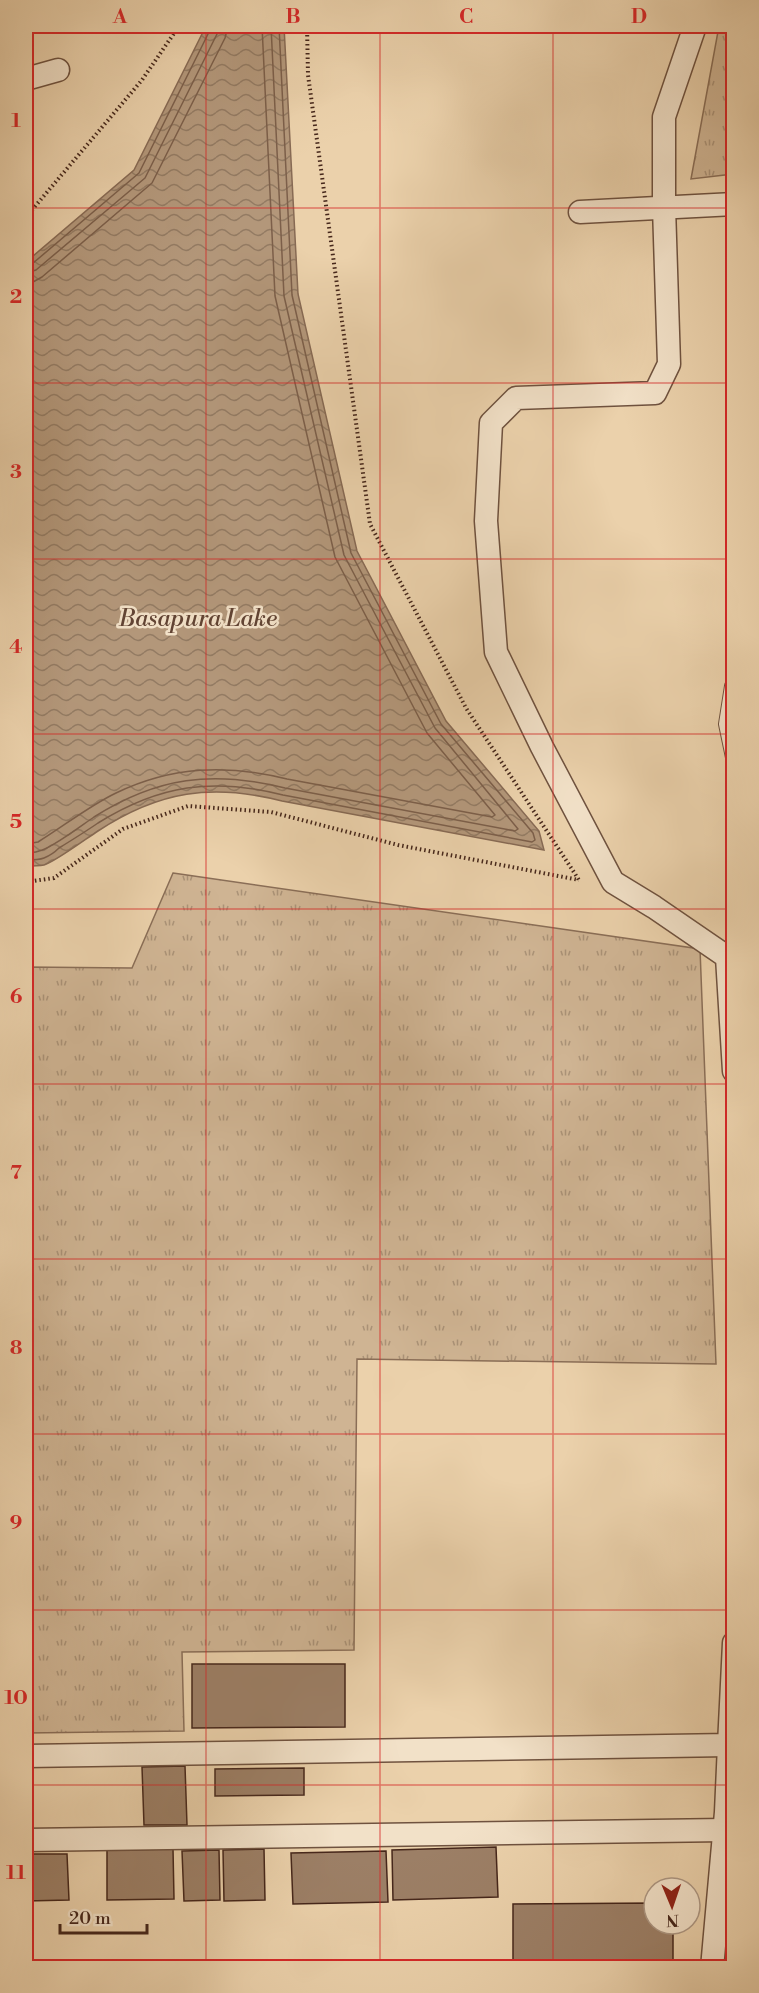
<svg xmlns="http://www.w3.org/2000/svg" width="759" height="1993" viewBox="0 0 759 1993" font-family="'Libre Bodoni',serif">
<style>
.grass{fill:url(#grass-tufts);stroke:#8a6e57;stroke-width:1.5}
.water{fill:url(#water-waves);stroke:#876a54;stroke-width:1.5}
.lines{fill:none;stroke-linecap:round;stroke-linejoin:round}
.shore{stroke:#7c5f4a;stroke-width:1.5}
.building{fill:#9c7f66;stroke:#46271b;stroke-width:1.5}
.lane-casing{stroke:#6f523f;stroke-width:14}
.street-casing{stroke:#6f523f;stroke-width:25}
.path{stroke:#46271b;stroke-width:4;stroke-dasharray:1.5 3;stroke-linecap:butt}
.lane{stroke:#f2e1c8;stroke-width:12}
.street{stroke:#f2e1c8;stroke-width:22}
.grid{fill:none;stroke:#d62828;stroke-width:1.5;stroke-opacity:0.55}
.labels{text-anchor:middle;stroke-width:5;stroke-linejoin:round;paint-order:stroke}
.water-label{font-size:24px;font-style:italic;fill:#614333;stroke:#f2e1c8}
.neatline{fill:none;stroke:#d62828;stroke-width:2}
.grid-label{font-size:20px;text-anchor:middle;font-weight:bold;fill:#d62828}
</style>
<defs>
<pattern id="grass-tufts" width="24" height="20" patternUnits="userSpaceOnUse" patternTransform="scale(1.5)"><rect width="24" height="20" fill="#cfb493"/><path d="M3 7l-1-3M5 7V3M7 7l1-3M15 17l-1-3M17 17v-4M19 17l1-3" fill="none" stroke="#aa9277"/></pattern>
<pattern id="water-waves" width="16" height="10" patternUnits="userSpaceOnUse" patternTransform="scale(1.5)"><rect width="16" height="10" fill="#b3977a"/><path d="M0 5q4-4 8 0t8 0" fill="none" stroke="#937b63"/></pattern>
</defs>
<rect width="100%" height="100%" fill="#ebd1ab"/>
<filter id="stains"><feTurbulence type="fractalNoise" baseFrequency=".00333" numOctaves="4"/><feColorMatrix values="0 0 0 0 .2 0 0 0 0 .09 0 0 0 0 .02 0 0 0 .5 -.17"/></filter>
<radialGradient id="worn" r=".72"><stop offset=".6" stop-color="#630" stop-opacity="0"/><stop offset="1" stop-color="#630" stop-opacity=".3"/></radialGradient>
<!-- grass -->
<g class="grass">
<path d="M719,26H733V174L691,179Z"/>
<path d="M173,873L700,949L716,1364L357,1359L354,1650L182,1652L184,1731L26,1733V967L132,968Z"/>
</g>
<!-- water -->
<path class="water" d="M206,26H284L298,294L357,551L446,721L539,831L544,850L282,801C212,783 159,791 98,831C87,838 55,862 44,865C38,866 31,866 26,866V262L134,170Z"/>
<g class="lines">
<!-- shore -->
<g class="shore">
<path d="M26,266L32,264L139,173L210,30L211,26"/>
<path d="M26,273L36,270L145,178L217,34L219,26"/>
<path d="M26,282H33L42,277L152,183L225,38L228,26"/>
<path d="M26,844L38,842C64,826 89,806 116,793C172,766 227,764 287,779L492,817L495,815L427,733L335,557L275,296L262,26"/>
<path d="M26,853C30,852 35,853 39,851C51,849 82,825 94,817C157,777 213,770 285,788L515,831L518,829L435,728L344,555L284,296L271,26"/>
<path d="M26,860C31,860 39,860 44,858C49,856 55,852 59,848C72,840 85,832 98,823C159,785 213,777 283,795L532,842L535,840L533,833L441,724L351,553L292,295L279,26"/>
</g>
</g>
<!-- building -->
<g class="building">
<path d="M192,1664H345V1727L192,1728Z"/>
<path d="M185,1766L187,1825H144L142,1767Z"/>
<path d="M304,1768V1795L215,1796V1769Z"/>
<path d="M496,1847L498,1897L393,1900L392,1850Z"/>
<path d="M173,1849L174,1899L107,1900V1850Z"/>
<path d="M264,1849L265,1900L224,1901L223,1850Z"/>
<path d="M219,1850L220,1900L184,1901L182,1851Z"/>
<path d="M386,1851L388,1902L293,1904L291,1853Z"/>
<path d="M26,1854H67L69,1900L26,1901Z"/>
<path d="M654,1903V1924H673V1968H513V1904Z"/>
</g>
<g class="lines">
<!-- lane casing -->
<g class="lane-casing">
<path id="lane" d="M734,682L731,686L725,724L734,767"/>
</g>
<!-- street casing -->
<g class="street-casing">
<g id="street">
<path d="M695,26L664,117V207L669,364L655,393L516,398L491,423L486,521L496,652L542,747L613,882L654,907L727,957L734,1071"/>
<path d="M26,79L58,70"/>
<path d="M580,212L734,204"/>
<path d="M26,1756L729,1745L734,1643"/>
<path d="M26,1840L725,1830"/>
<path d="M712,1968L726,1812L729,1745"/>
</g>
</g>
<!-- path -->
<g class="path">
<path d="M307,26L308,75L370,524L466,708L579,880"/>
<path d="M26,217L142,80L179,26"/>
<path d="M26,882L54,878L123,829L188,806L271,812L398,845L579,880"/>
</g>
<!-- lane -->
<use href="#lane" class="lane"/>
<!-- street -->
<use href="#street" class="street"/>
</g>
<!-- grid -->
<path class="grid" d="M206,26V1968M380,26V1968M553,26V1968M26,208H734M26,383H734M26,559H734M26,734H734M26,909H734M26,1084H734M26,1259H734M26,1434H734M26,1610H734M26,1785H734"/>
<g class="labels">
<!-- water labels -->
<g class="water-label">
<text x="198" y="626">Basapura Lake</text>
</g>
</g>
<!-- margin -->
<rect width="759" height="1993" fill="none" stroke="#ebd1ab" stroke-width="66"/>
<!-- north arrow -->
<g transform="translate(672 1906) rotate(178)"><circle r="28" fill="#f2e1c8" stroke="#ad9783" stroke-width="1.5"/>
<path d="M0-4.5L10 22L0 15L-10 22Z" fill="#8f2418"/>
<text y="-9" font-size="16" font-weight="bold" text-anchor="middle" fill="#46271b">N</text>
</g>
<!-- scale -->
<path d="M60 1924v9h87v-9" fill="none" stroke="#46271b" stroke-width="3"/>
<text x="69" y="1924" font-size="18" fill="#46271b" stroke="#f2e1c8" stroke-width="4.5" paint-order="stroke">20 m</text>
<rect x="33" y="33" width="693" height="1927" class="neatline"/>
<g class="grid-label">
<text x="120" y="23">A</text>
<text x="293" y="23">B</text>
<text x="466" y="23">C</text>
<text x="639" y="23">D</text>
<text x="16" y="127">1</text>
<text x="16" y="303">2</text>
<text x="16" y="478">3</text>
<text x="16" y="653">4</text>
<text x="16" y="828">5</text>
<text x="16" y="1003">6</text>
<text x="16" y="1179">7</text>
<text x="16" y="1354">8</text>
<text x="16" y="1529">9</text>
<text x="16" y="1704">10</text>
<text x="16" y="1879">11</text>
</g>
<rect width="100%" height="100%" filter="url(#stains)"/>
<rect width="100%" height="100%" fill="url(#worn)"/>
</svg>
